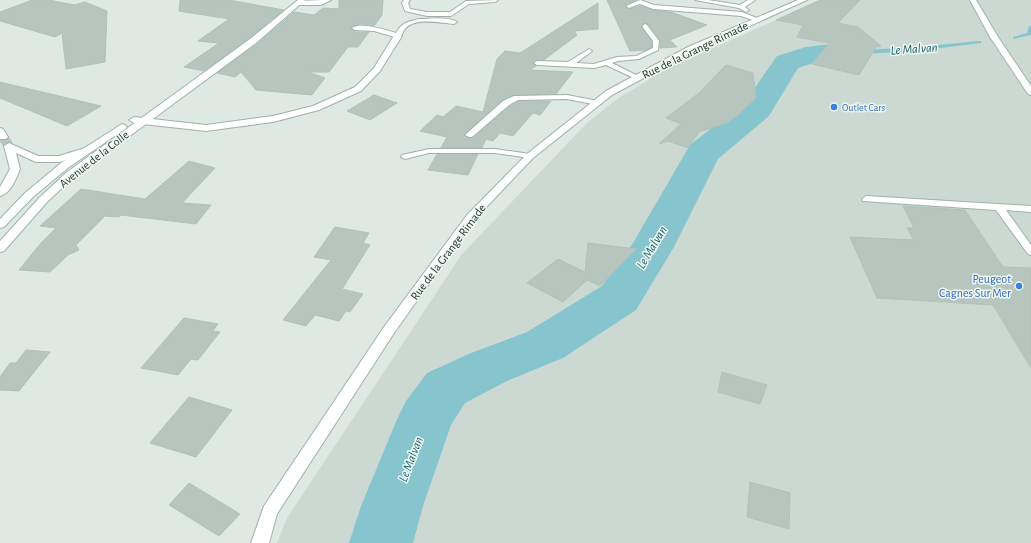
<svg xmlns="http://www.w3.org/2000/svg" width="1031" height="543" viewBox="0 0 1031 543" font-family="'Alegreya Sans',sans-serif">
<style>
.built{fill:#ccd9d2}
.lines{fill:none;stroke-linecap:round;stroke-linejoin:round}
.stream{fill:#86c5ce;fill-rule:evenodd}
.river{fill:#86c5ce;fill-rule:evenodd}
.building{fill:#b6c6bf;stroke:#b0c2ba}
.street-tunnel{stroke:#b8c6bf;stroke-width:10;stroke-dasharray:10 5;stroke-linecap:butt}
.lane-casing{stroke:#a1b0aa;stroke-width:2}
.street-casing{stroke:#a1b0aa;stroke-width:2}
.secondary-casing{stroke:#9db4ab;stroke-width:2}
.lane{fill:#fff;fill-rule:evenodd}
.street{fill:#fff;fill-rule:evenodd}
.secondary{fill:#fff;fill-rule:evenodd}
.shop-dot{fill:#3f7fe0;stroke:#eef6f1;stroke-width:1.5}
.labels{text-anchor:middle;stroke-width:3;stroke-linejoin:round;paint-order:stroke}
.far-shop-label{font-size:10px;fill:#366cbe;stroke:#eef6f1;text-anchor:start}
.street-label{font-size:12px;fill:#203830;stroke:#eef6f1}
.shop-label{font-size:12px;fill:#366cbe;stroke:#eef6f1;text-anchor:end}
.water-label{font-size:13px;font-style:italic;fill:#1c6671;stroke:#eef6f1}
</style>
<rect width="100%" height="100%" fill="#dee9e3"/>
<!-- built -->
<path class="built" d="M821,0H1031V543H277L287,518L462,254L587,123L617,99L666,69Z"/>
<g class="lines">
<!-- stream -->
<g class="stream">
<path d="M1029,26H1031V35L1013,39V37L1027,33Z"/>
<path d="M979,41H981V43L917,51L864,54L861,52L864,50L917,47Z"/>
</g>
<!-- river -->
<path class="river" d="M840,43L850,46L854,52L850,58L810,64L798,68L769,116L718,159L674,247L636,310L563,358L507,381L465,403L451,425L423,506L413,543H349L361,506L398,417L406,401L427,373L471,353L527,332L602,286L633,243L690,145L745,102L777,56L806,47Z"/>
</g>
<!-- building -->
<g class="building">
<path d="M32,0H49L74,5L85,2L107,11L105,62L66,69L62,33L55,37L0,21V12Z"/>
<path d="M180,0H229L284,10L249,38L204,71L184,67L219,43L198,41L229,19L179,11Z"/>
<path d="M339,0H383L382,15L374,26L361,24L351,27L355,32H369L358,47H348L329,72H308L325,78L312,95L256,90L241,72L235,77L217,73L257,44L294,12L314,15L323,8L339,9Z"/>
<path d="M607,0H636L625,6L630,9L640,6L653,10L671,12L707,25L670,40L677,47L660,48V40L648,24L644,23L641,27L652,41V47L646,50L630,51Z"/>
<path d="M820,0H860L838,23L858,27L881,46L876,47L859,75L812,64L829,43L797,37L803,25L776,20Z"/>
<path d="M598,3V29L574,31L577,35L544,60H537L533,63L536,66L530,70L573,72L556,94L513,95L502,100L464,135L468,138H473L510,106L518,101H551L540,115L533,113L513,136L500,133L493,141L486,139L482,148H441L447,137L420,131L437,115L443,117L456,106L483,112L497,59L505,51L520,53Z"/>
<path d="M726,65L753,73L756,98L737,116L727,123L699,132L688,148L668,141L659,144L681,124L666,118L699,93Z"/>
<path d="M0,82L101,106L67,126L0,98Z"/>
<path d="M374,95L397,103L370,120L347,111Z"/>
<path d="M437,154H478L468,175L428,170Z"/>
<path d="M189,161L215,168L182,203L211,205L196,224L121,215L119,217L105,216L76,245L79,250L68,255L50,272L19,270L41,243L56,228L40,226L81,189L145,199Z"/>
<path d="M903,206L965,210L1003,267L1031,268V368L993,305L877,298L850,237L914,240L907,228H914Z"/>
<path d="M335,227L369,233L363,243L370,245L342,289L363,294L350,312L346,311L339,321L315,315L306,326L283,320L331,260L314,257Z"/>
<path d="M588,243L636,249L600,286L587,280L563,302L527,283L558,259L585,272Z"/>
<path d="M184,318L218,324L213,331L220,332L198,360L191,359L178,375L141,368Z"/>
<path d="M26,350L50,352L19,391L0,390V377L10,363H16Z"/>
<path d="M722,372L767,385L760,404L718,392Z"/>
<path d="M189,397L232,410L196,457L150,443Z"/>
<path d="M750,482L790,493L789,529L747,517Z"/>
<path d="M189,483L240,514L219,536L169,505Z"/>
</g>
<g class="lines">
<!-- street-tunnel -->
<path class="street-tunnel" d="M3,137L9,146"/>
<!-- lane casing -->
<g class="lane-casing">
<g id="lane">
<path d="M323,0H331L321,5H298L295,3L298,1Z"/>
<path d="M404,0H410L408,3L410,9L427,12H450L466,1L498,0L495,2L469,4L451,16H427L405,11L402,3Z"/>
<path d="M640,0L654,5L742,12L762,20L759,22L741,16L653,9L640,4L629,8L626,6Z"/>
<path d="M695,0H708L740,5L748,0H755L745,7L749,10L746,12L739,8Z"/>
<path d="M419,19C430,19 448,16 457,22L454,24C440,23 415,17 405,29C403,31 402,35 400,37L398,38L374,31L355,30L352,28C361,22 386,30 396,33C401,23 409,21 419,19Z"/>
<path d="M645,24L647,25L659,41L658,50L639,59L618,61L612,63L640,77V79H636L606,65L594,68L537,65L534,63L537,61L568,62L589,49L592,51L591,52L576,63L594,64L617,57L636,56L653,48V41L642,26Z"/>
<path d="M567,95L598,101L602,103L598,105L567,99L518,100L509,105L472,137H469L465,135L503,101L514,96Z"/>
<path d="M429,149H495L530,154L534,156L530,158L495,153H429L405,159L401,157L402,155Z"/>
<path d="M866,196L1031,206V212L1006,210L1031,245V255L1028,254L996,210L863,201L862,199Z"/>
</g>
</g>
<!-- street casing -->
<g class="street-casing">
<g id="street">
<path d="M798,0H807L694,51L612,95L533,158L475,219L394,333L277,514L269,543H251L264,506L384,327L467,215L527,154L606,91L688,47Z"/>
<path d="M395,34H398L402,36L380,71L361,91L319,110L273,122L206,131L134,123L129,120L134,117L206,125L273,116L313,106L355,87L374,68Z"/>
<path d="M0,128L3,129L8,137L6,139H0Z"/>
<path d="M9,143L38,156H59L88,147L93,150L91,152L60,162H36L16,153L20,169C16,179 11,193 0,196V187L10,169L4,146Z"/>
</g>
</g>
<!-- secondary casing -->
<g class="secondary-casing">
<g id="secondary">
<path d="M298,0H305L256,43L74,177L48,201L4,251L0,252V241L40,197L66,173L250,39Z"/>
<path d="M970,0H976L998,37L1031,86V95L1028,94L990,37Z"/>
<path d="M122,124L125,125L127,127L125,129L69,167L33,197L4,227L0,228V219L25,193L61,163Z"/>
</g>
</g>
<!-- lane -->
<use href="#lane" class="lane"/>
<!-- street -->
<use href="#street" class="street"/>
<!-- secondary -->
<use href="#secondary" class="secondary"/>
</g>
<!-- markers -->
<g class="shop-dot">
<circle cx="834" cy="107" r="4"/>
<circle cx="1019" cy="286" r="4"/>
</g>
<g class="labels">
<!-- far-shop labels -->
<g class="far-shop-label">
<text x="842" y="111">Outlet Cars</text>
</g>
<!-- street labels -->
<g class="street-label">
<text transform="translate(695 50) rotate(-26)" y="4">Rue de la Grange Rimade</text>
<text transform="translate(94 159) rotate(-38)" y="4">Avenue de la Colle</text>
<text transform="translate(448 252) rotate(-53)" y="4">Rue de la Grange Rimade</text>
</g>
<!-- shop labels -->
<g class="shop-label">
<text x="1011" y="283">Peugeot<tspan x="1011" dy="14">Cagnes Sur Mer</tspan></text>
</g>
<!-- water labels -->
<g class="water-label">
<text transform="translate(914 48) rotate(-4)" y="5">Le Malvan</text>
<text transform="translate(651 247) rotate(-59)" y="5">Le Malvan</text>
<text transform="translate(410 459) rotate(-69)" y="5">Le Malvan</text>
</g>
</g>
</svg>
